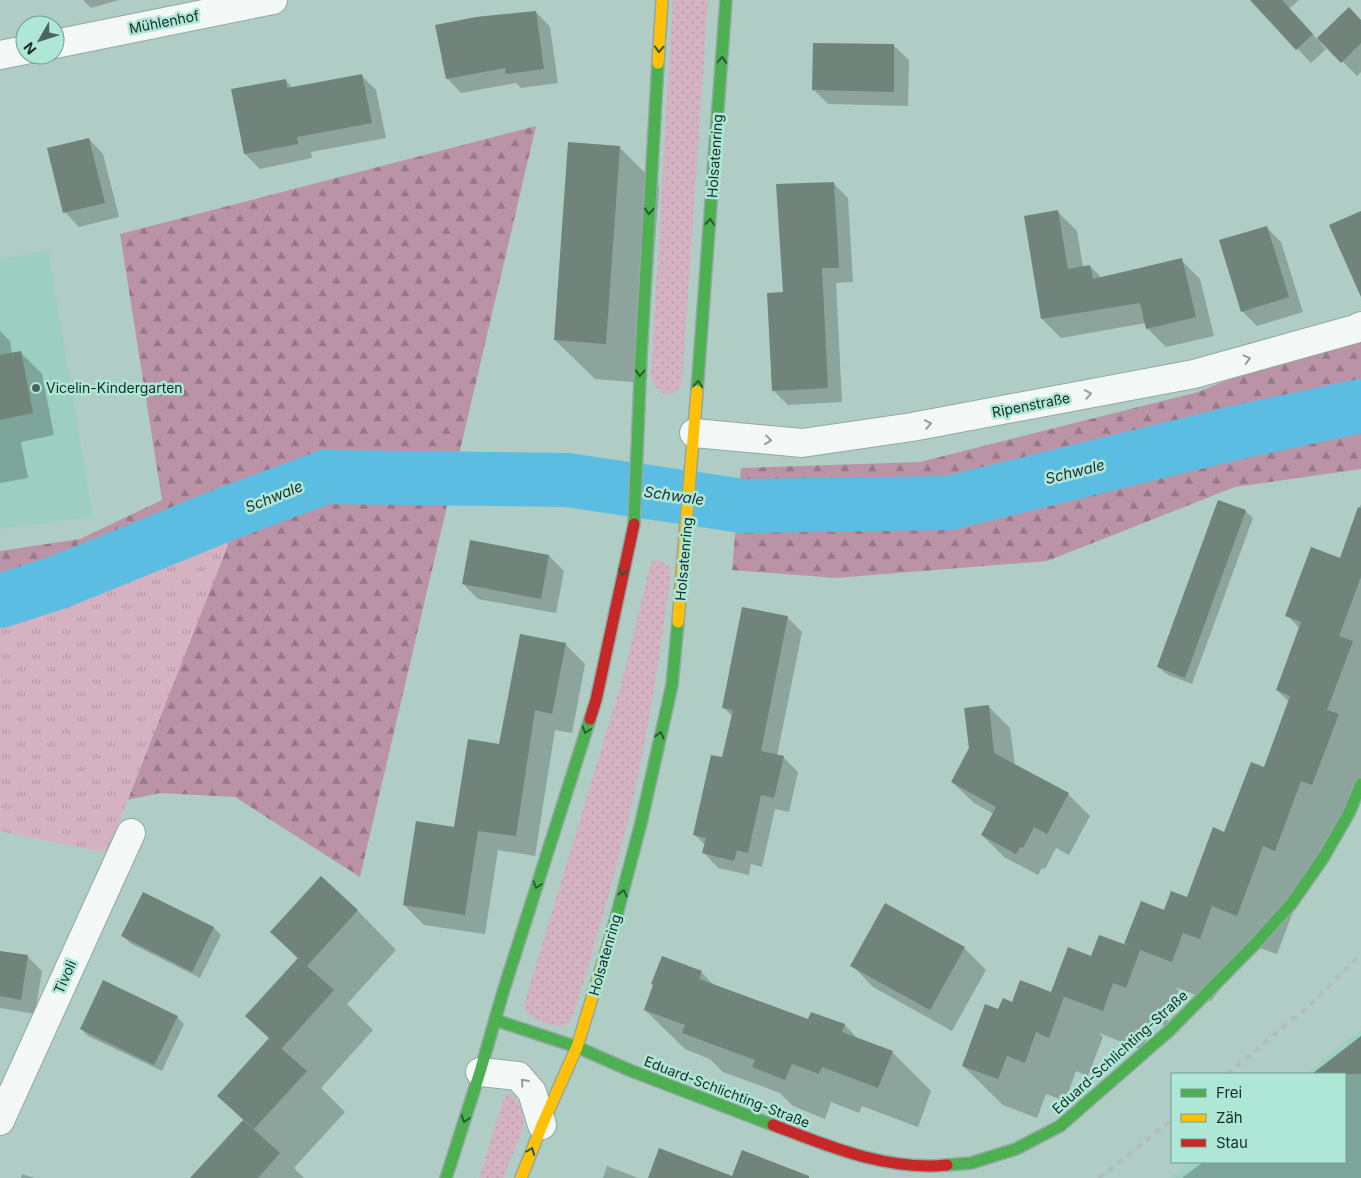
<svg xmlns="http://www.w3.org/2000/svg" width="1361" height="1178" viewBox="0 0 1361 1178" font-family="Inter,sans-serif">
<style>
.built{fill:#9dcfc0}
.grass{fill:url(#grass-dots)}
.forest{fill:url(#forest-firs)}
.park{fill:url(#park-tufts)}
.shadow{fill:#0003}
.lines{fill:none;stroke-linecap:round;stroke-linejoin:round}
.river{stroke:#5cbde2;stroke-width:54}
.building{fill:#70847b}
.street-casing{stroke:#91a9a2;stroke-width:30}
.fast-casing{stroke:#91a9a2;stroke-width:14}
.slow-casing{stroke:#91a9a2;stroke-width:14}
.jam-casing{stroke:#91a9a2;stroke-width:14}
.street{stroke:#f3f8f6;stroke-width:28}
.fast{stroke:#4caf50;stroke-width:11}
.slow{stroke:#ffc107;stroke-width:11}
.jam{stroke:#c62828;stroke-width:11}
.rail{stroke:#b3bcb9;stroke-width:4;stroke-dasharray:6 6;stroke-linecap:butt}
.oneway{stroke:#2a5b36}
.oneway2{stroke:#909d99}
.poi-dot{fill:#4c665f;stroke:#aee7d5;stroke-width:2}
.labels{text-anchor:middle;stroke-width:5;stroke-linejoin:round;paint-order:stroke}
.street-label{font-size:14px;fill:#172e28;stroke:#aee7d5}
.poi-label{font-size:14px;fill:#172e28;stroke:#aee7d5;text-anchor:start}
.water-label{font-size:15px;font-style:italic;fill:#1a2e39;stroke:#aee7d5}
</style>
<defs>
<pattern id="grass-dots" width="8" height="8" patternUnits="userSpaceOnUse" patternTransform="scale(1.25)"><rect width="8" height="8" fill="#d4b2c2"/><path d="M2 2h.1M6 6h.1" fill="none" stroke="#b599a7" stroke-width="1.8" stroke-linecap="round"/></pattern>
<pattern id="forest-firs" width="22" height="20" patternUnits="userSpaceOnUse" patternTransform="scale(1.25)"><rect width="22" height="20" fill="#bb93a7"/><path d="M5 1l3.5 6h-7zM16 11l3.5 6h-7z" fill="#977888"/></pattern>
<pattern id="park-tufts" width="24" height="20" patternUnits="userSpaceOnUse" patternTransform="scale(1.25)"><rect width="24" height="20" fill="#d4b2c2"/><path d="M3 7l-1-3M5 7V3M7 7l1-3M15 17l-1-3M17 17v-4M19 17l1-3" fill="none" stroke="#b599a7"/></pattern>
</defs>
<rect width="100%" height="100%" fill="#afcdc4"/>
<!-- built -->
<g class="built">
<path d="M48,250L93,517L0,529V259Z"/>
<path d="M1361,1030V1178H1170L1191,1162H1345V1074H1305Z"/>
</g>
<!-- grass -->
<g class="grass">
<path d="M673,0H708L682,383C678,392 674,393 664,394L654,385L651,376Z"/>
<path d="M658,560L668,565L671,572C660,655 648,738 628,820C612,886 593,952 572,1018C572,1018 568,1024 568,1024C559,1030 532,1020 527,1012C524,1008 524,1005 525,1001L621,684L650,566L653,561Z"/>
<path d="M512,1094L521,1108L524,1126L503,1178H479L501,1107L506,1095Z"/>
</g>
<!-- forest -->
<g class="forest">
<path d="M536,126L360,877L235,797L160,793L127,800L242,508L0,598V551L80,539L162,500L120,234Z"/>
<path d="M1355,329H1361V469L1235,487L1047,561L836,578L732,570L741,468L920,462L1198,392Z"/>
</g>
<!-- park -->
<path class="park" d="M243,507L107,853L0,831V598Z"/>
<!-- shadow -->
<g class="shadow">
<path d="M83,0H119L91,8Z"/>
<path d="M1252,0H1299L1289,9L1318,40L1349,9L1361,21V72L1357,76L1320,39L1319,41L1326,49L1311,63Z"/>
<path d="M536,12L550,27L558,83L521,88L516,83L461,93L447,78Z"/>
<path d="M894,46L909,60L908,106L828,104L814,90Z"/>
<path d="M362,76L376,90L386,138L311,152L312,158L260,169L245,154L233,90L285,80L293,88Z"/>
<path d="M89,139L103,154L119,217L79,227L65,212Z"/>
<path d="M619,147L659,187L645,383L595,379L555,340Z"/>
<path d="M833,183L848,198L853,282L836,283L842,402L788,405L773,390L784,293Z"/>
<path d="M1058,212L1077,231L1083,267L1090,266L1102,278L1181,260L1200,279L1214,336L1166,347L1147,328L1146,323L1061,338L1042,319Z"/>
<path d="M1266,227L1281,242L1303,312L1257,326L1242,311Z"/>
<path d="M0,331L10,341L12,354L21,353L42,374L54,435L21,442L28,478L0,483Z"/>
<path d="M1361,504V798L1303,885L1277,954L1252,945L1211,1001L1175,987L1179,991L1166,1026L1153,1021L1142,1050L1099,1033L1103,1037L1088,1076L1076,1071L1065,1101L1046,1094L1037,1118L1003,1105L963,1066L999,1010L1013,1003L1057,995L1053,991L1092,957L1129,947L1126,944L1165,912L1188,898L1264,768L1289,702L1277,690L1300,629L1287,615L1341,559Z"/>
<path d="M1245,511L1253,518L1192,684L1166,674L1159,667Z"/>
<path d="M471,542L549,556L564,571L556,613L478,599L463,584Z"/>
<path d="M787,617L802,632L777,756L783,757L798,772L789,812L775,809L762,867L751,864L749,875L718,868L704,853L705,845L695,835L723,759L733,717L723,707Z"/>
<path d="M565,644L585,664L572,733L555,730L535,856L498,850L485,934L424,925L404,905L455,828L500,745Z"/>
<path d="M988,706L1010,728L1015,765L1068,794L1090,816L1069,855L1056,848L1045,869L1042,868L1038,875L1004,857L982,835L994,814L974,803L952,782L970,748Z"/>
<path d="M144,893L214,928L221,935L200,978L130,943L123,936Z"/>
<path d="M357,910L396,950L347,1004L373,1030L321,1088L345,1112L294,1168L304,1178H197L195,1175L244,1121L219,1096L270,1039L247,1016L298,959L272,932Z"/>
<path d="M964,948L986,970L952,1031L873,987L852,965Z"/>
<path d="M0,952L28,957L42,971L35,1014L0,1008Z"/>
<path d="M701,972L715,986L809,1021L812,1013L845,1025L858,1039L892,1052L931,1091L918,1127L862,1106L859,1113L831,1102L825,1119L793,1106L780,1093L723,1072L710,1059L685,1049L645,1010Z"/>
<path d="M177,1017L184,1024L162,1071L88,1036L81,1029Z"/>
<path d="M1361,1038V1178H1182L1203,1162H1345V1074H1315Z"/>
<path d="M607,1166L638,1178H603Z"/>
<path d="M22,1174L35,1178H21Z"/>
</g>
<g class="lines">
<!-- river -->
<path class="river" d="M0,601L59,582L231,512L325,477L567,480L743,506L949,503L1239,432L1361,406"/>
</g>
<!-- building -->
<g class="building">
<path d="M1250,0H1282L1313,34L1296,50Z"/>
<path d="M1349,7L1361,20V43L1341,63L1317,38Z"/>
<path d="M536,11L544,69L506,74L505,68L446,79L435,25L476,17Z"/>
<path d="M813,43L894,44V92L812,90Z"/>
<path d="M362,74L372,123L297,137L298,144L244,154L231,89L286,79L287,88Z"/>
<path d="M89,138L105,203L63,213L47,148Z"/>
<path d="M568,142L620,146L606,344L554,340Z"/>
<path d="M834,182L839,268H822L828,388L772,391L767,293L783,292L776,184Z"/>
<path d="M1058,210L1068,269L1090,265L1093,279L1182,258L1196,317L1146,329L1140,303L1041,319L1024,216Z"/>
<path d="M1361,211V297L1329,225Z"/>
<path d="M1267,226L1289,297L1241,312L1219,240Z"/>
<path d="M21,351L33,413L0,420V355Z"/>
<path d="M1218,500L1246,510L1185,678L1157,667Z"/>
<path d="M1358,507L1361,508V577L1339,636L1353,641L1327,710L1339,714L1312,785L1301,781L1275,851L1263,846L1237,916L1212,906L1200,939L1183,933L1172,962L1124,944L1141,901L1164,910L1171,891L1187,897L1213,827L1224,832L1251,762L1264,767L1290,696L1276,690L1301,622L1285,616L1311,547L1340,558Z"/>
<path d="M470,540L549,555L541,599L462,584Z"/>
<path d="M742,607L788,616L761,751L784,756L774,798L761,795L748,853L737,850L734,861L702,853L706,838L693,835L711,755L722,757L733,710L722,708Z"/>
<path d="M520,634L566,643L552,714L535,710L516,836L478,831L465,915L403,905L416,821L454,827L468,739L499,744Z"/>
<path d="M989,705L994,753L1069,793L1047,834L1034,827L1023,848L1020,847L1016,854L981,835L996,807L951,782L969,748L964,708Z"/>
<path d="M321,876L358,910L307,966L270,932Z"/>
<path d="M143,892L214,927L192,972L121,936Z"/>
<path d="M885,903L965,947L930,1010L850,966Z"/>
<path d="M1099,935L1140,950L1126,988L1113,983L1103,1011L1051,992L1068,947L1091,956Z"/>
<path d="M0,951L28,955L21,1000L0,996Z"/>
<path d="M662,956L702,971L699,979L808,1019L811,1012L845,1024L842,1032L893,1051L878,1088L822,1067L819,1074L792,1064L785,1080L752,1067L755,1060L682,1033L685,1025L644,1010L653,985L651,984Z"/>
<path d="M298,958L334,990L281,1049L245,1016Z"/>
<path d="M103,980L178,1016L154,1065L80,1029Z"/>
<path d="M1020,980L1064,997L1049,1038L1036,1032L1025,1063L1007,1056L998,1079L962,1066L985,1004L998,1009L1003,998L1012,1002Z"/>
<path d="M1361,1036V1074H1312Z"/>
<path d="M269,1038L307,1071L254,1129L217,1096Z"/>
<path d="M243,1120L280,1153L258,1178H190Z"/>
<path d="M659,1148L732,1176L742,1150L809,1176V1178H648Z"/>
</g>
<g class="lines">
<!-- street casing -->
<g class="street-casing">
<g id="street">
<path d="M55,44L273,0"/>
<path d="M0,55L25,50"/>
<path d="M694,433L802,443L912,427L1194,374L1355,329L1361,326"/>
<path d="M480,1072L518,1076L532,1092L542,1125"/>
<path d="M0,1121L131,833"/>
</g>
</g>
<!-- fast casing -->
<g class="fast-casing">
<g id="fast">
<path d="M697,391L726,0"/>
<path d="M634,524L641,356L658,63"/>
<path d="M613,929L641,823L672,685L678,622"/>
<path d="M495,1020L577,1047L629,1070L773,1125"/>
<path d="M947,1165L971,1163L1016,1149L1060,1126L1170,1030L1255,944L1291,904L1323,858L1349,813L1361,784"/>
<path d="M446,1178L480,1072L503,992L590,719"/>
</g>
</g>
<!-- slow casing -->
<g class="slow-casing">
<g id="slow">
<path d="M658,63L662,0"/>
<path d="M678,622L697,391"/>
<path d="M521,1178L542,1125L577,1047L613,929"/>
</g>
</g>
<!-- jam casing -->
<g class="jam-casing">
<g id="jam">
<path d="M590,719L596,700L634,524"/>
<path d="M773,1125C828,1146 886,1171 947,1165"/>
</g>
</g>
<!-- street -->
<use href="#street" class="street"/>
<!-- fast -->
<use href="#fast" class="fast"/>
<!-- slow -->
<use href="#slow" class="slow"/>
<!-- jam -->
<use href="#jam" class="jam"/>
<!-- rail -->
<g class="rail">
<path d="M1227,1074L1310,1005L1361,954"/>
<path d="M1099,1178L1172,1120"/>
</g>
</g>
<!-- one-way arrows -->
<defs><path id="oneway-chevron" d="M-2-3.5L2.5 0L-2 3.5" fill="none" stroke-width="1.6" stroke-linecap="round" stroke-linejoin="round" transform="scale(1.25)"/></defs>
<g class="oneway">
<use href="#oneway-chevron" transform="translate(659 49) rotate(93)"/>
<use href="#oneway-chevron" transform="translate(722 60) rotate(-86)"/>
<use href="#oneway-chevron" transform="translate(649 211) rotate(93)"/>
<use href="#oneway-chevron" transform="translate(710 222) rotate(-86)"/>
<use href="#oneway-chevron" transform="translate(640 373) rotate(92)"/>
<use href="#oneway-chevron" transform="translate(698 384) rotate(-85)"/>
<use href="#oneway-chevron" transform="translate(623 572) rotate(102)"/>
<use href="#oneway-chevron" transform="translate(586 730) rotate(108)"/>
<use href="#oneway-chevron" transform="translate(660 735) rotate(-77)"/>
<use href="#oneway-chevron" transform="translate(537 885) rotate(108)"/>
<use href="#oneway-chevron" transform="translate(623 893) rotate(-76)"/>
<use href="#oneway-chevron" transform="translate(465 1119) rotate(108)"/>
<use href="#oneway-chevron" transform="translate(531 1151) rotate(-69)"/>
</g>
<g class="oneway2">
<use href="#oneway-chevron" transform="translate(1247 359) rotate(-15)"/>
<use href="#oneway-chevron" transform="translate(1088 394) rotate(-11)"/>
<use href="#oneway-chevron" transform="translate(928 424) rotate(-11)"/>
<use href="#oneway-chevron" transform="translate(768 440) rotate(6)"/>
<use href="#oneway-chevron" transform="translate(524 1082) rotate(-132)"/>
</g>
<!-- markers -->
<circle class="poi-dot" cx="36" cy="388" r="5"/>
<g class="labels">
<!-- street labels -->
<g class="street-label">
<text transform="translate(164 22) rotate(-11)" y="5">Mühlenhof</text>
<text transform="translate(715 156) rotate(-86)" y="5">Holsatenring</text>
<text transform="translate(1031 405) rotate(-11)" y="5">Ripenstraße</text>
<text transform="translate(684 559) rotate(-85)" y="5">Holsatenring</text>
<text transform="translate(605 955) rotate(-74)" y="5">Holsatenring</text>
<text transform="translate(65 977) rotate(-66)" y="5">Tivoli</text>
<text transform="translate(1120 1052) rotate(-42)" y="5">Eduard-Schlichting-Straße</text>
<text transform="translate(727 1092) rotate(21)" y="5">Eduard-Schlichting-Straße</text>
</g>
<!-- poi labels -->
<g class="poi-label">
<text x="46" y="393">Vicelin-Kindergarten</text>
</g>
<!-- water labels -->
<g class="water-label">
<text transform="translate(1075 472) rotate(-14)" y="5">Schwale</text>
<text transform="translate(674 496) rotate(8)" y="5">Schwale</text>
<text transform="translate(274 497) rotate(-22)" y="5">Schwale</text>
</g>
</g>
<!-- legend -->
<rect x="1171" y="1073" width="175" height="90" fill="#aee7d5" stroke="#729d90"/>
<rect x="1181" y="1089" width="25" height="8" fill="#4caf50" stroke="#729d90"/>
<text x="1216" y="1098" font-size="15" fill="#172e28">Frei</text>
<rect x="1181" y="1114" width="25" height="8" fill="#ffc107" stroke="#729d90"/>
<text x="1216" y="1123" font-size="15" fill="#172e28">Zäh</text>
<rect x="1181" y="1139" width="25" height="8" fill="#c62828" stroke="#729d90"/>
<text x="1216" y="1148" font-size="15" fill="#172e28">Stau</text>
<!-- north arrow -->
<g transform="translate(40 40) rotate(231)"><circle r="24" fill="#aee7d5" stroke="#729d90"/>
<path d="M0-4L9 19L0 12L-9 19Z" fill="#4c665f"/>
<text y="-8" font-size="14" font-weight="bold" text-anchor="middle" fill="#172e28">N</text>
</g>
</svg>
